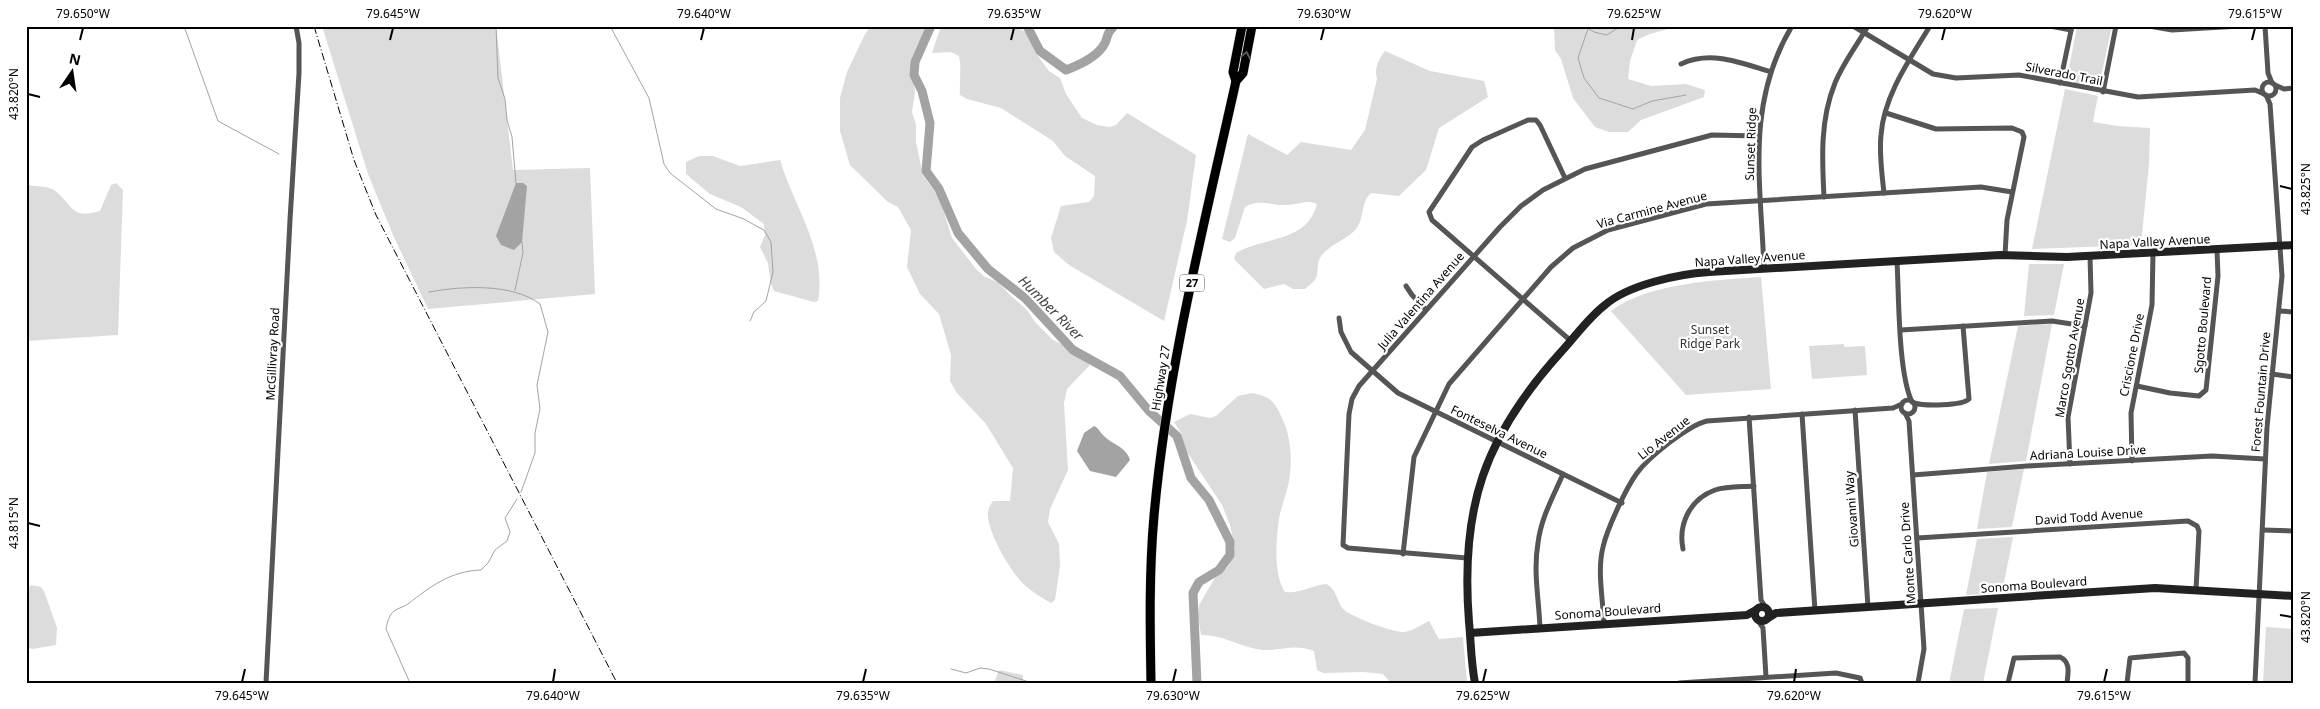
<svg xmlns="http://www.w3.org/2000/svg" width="2320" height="709" viewBox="0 0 2320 709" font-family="'Noto Sans',sans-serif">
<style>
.green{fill:#dcdcdc}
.water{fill:#a3a3a3}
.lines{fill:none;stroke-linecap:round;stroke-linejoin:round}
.stream{stroke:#a3a3a3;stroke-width:1}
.river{stroke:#a3a3a3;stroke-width:9}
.primary-casing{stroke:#dbdbdb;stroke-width:10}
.street{stroke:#555;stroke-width:5}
.secondary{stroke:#222;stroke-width:8}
.primary{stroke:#000;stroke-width:9}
.rail{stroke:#000;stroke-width:1;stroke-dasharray:8 2.5 1 2.5;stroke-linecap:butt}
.oneway{stroke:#595959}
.ticks{fill:none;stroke:#000;stroke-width:2}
.labels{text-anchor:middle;stroke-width:4.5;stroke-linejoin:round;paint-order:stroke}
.shield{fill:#fff;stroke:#4c4c4c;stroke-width:1}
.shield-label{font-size:11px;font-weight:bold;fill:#000}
.street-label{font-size:12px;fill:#000;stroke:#fff}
.park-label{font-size:12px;fill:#333;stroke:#fff}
.water-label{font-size:14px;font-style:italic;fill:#444;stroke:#fff}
.neatline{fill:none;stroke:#000;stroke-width:2}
.ticks-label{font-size:12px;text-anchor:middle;fill:#000}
</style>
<rect width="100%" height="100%" fill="#fff"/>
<!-- green -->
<g class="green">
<path d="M322,26H496L513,170L590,168L595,294L428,309L393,235L368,174Z"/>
<path d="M871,26H929L913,76L915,92L912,112L916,125V142L923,176L939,197L952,238L976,269L985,277L998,282L1009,294L1027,310L1035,322L1053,340L1062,344L1090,365L1067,389L1064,403L1068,470L1050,509L1048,522L1059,544L1060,566L1055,600L1051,603C1040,597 1026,588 1018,578C1007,564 986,529 988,512C988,508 991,504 993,501H1010L1013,468L986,424L957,393L950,381L951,355L939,314L920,294L907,267L911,230L898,207L888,202L850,165L840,131V98L847,72L865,34Z"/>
<path d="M941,26H1015L1027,33L1038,56L1049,71L1060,78L1066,94L1082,118L1097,125L1110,127L1116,125L1127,113L1196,155L1187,221L1164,321L1069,265L1054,252L1051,238L1061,206L1089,202L1094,196L1095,176L1065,156L1053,141L1001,108L967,99L960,95C959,82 962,70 959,56L951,52L932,53Z"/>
<path d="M1554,26H1679L1650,34L1637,40L1630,61L1628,79L1651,86L1686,84L1705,90L1704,97L1641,120L1628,132H1609L1595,127L1573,98L1561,59L1555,50Z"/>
<path d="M2077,26H2112L2099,86L2071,82L2067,79Z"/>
<path d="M1385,51L1430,71L1484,81L1488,97L1439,128L1426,170L1399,196L1371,193C1360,203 1365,218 1356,229C1349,238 1331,244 1322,255C1316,261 1319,271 1316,278C1314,282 1308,286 1305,289H1293L1284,284L1264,289L1234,259L1236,253C1265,236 1307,243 1317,204C1306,199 1298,205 1286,205C1271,206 1259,198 1245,207L1235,238L1230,242L1222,239L1248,134L1287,155L1301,142L1351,150L1365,130L1377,79C1374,69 1378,60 1385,51Z"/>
<path d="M2065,89L2098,96L2093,122L2117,126L2150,128L2149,164L2141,245L2032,249Z"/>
<path d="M699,156H713L740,166L780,160C794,207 827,250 818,301L814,302L774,291L771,284L768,263L760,247L765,235L764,224L741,207L710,194L686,174V162Z"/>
<path d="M116,183L123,190L118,335L26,341V185C34,186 48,186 54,190C74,205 70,220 100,211L111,185Z"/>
<path d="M2029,264H2064L2054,315L2024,316Z"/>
<path d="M1761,277L1771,389L1686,395L1611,311C1648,283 1716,280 1761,277Z"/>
<path d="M2052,324L2026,461L1989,464L2018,326Z"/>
<path d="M1844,344V347L1865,346L1867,375L1812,379L1809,346Z"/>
<path d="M1252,393C1270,396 1275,402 1282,418C1290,434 1292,455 1290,474C1289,487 1283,501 1280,514C1276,534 1273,576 1285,592C1300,594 1312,585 1327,584C1338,592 1336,600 1343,609C1351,617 1394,633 1404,632C1412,631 1421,625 1429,621L1439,639L1463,637L1467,683H1391L1383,674L1364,672L1323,673L1317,670L1314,651C1295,644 1285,650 1267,650C1245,650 1223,634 1201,635L1198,616L1199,605L1216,576L1228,567L1235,549L1230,525L1222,505L1185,449L1181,433L1174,422L1190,414L1210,418L1216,416L1238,396Z"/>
<path d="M2024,469L2012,527L1977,529L1987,472Z"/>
<path d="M2013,537L2002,593L1966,595L1977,539Z"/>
<path d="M31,585L41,587L44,591L57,628L56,645L32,649L26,647L28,588Z"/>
<path d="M1998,608L1983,683H1949L1964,609Z"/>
<path d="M2266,627L2294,629V683H2263Z"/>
<path d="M999,670L1023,675V683H994Z"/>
</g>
<!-- water -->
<g class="water">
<path d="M516,183H523L527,186L522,242L514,250L501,245L496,236Z"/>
<path d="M1094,426C1099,428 1099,431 1103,435C1111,444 1127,447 1130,460L1116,477L1090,471L1077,451L1084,433Z"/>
</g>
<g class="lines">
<!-- stream -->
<g class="stream">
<path d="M184,26L218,121L279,154"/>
<path d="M496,26L498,78L505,99L507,120L512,137L516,183"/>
<path d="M610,26L649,98L664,164L670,173L716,209L744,219L758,227L764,230L771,242L773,272L766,301L754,312L750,321"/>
<path d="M1589,26L1578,58L1584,78L1599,98L1633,109L1652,101L1686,95"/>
<path d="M1589,29L1594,32L1607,35L1621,26"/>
<path d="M515,290L523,253L522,242"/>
<path d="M429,292C462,286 512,283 540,304L548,332L537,385L540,409L535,433V453L521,492"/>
<path d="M951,669L966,673L980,668L989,669L1032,683"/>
<path d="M410,683L386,629C387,623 389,615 394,611C398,608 404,607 408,604C431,586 451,571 481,570L488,563L495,550L507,541L510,532L505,518L517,499"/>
</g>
<!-- river -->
<g class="river">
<path d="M931,26L915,62L914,75L922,91L930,123L926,171L939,189L958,233L988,269L1025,298L1073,350L1120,376L1149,411L1177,436L1191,478L1209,500L1230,542V555L1219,570L1199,582L1193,593L1197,683"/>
<path d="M1027,26L1040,51L1066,70C1079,65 1098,57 1105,43C1108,36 1107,32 1114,26"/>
</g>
<!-- primary casing -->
<g class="primary-casing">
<g id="primary">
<path d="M1236,81L1233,72L1242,26"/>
<path d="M1151,683C1150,627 1149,572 1154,516C1167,370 1204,225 1236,81L1243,73L1252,26"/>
</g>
</g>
<!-- street -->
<g class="street">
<path d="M1853,26L1933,74L1956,78L2019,75L2138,97L2255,90L2264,94"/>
<path d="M2050,26L2071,30"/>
<path d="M2149,26L2172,30L2240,26"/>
<path d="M2265,26L2268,73L2272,83"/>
<path d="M1681,64C1712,50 1741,63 1771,72"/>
<circle cx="2269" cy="89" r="7"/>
<path d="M2060,83L2072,26"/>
<path d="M2275,85L2284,89L2294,88"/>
<path d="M2103,92L2116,26"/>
<path d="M1886,113L1936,129L2012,128L2022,132L2024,137L2007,220L2005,255"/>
<path d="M1565,178L1540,125L1536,120H1528L1483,140L1472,147L1429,212L1432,220L1571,341"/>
<path d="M1884,193C1882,174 1879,154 1881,135C1884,95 1910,59 1930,26"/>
<path d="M1824,197C1822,158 1820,120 1835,83C1843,63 1857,45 1868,26"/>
<path d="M1897,261C1899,296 1898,373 1912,402"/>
<path d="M1764,269C1761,183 1745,104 1792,26"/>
<path d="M1406,286L1412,295L1426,310"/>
<path d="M2279,311L2294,312"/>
<path d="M1339,318L1341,332L1351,352L1398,393L1622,503"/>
<path d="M1901,330L2052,321L2085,326"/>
<path d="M2272,374L2294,377"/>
<path d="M2137,386L2170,393L2199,396L2206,390L2218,276L2217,250"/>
<circle cx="1908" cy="407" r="7"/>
<path d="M1914,403C1924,406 1962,406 1969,399L1963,326"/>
<path d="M1855,410L1868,607"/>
<path d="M1905,413L1909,421L1924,649L1918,683"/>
<path d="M1802,414L1815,611"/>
<path d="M1749,417L1761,600L1766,608"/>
<path d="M2132,461L2131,413L2152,305L2153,253"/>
<path d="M2070,464L2068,417L2091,293L2090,256"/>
<path d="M1913,475L2027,466L2212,456L2265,459"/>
<path d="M2263,530L2294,531"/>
<path d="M1917,538L2188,521L2197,526L2199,531L2196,590"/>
<path d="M1683,549C1678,524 1690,499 1715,490C1727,486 1741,487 1754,486"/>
<path d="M1403,554L1414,457L1449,384L1551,267L1573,248L1608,230L1706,204L1981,187L2012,192"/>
<path d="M1467,558L1348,548L1343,545L1349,414L1352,399L1359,386L1500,227L1521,206L1543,190L1585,169L1712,135L1759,136"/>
<path d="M1757,619L1763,628L1766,677"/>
<path d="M1604,624C1603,599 1597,571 1603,547C1607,529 1626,488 1637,473C1649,457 1687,426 1707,421L1893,408L1902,404"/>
<path d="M1540,628C1539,600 1533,571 1538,543C1541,518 1553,497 1563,474"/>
<path d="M266,683L290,220L299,73V43L296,26"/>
<path d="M1679,683L1836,673L1860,678L1862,683"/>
<path d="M2008,683L2014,658L2060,657C2071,662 2068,673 2067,683"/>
<path d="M2127,683L2130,658L2184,653L2188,658V683"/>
<path d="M2255,683L2267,427L2282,276L2270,104L2266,95"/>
</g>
<!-- secondary -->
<g class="secondary">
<circle cx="1762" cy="614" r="7"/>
<path d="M1768,618L1776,613L2155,588L2294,596"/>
<path d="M1470,633L1747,615L1756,610"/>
<path d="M1475,683C1471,663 1471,642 1469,622C1460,508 1484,437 1561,352C1575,337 1588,318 1605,305C1628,285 1678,274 1709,272L2000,255L2067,257L2294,245"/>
</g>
<!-- primary -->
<use href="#primary" class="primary"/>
<!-- rail -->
<path class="rail" d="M314,26L354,160L376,215L617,683"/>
</g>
<!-- one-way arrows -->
<defs><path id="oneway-chevron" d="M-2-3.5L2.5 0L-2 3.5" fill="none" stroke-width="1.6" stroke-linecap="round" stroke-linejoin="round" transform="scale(1.25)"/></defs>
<use class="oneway" href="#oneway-chevron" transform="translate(1246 55) rotate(-78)"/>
<!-- ticks -->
<path class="ticks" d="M80,40L83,28M390,40L393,28M701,40L704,28M1011,40L1014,28M1321,40L1324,28M1632,40L1634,28M1942,40L1945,28M2252,40L2255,28M28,94L40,97M2280,186L2292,189M28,523L40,526M2280,615L2292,617M242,682L245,669M553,682L555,669M863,682L866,669M1173,682L1176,669M1483,682L1486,669M1794,682L1796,669M2104,682L2107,669"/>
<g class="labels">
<!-- shield labels -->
<rect class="shield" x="1179.5" y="274.5" width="25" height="17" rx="4"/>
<g class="shield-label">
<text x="1192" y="287">27</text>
</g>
<!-- street labels -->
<g class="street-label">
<text transform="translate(2064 74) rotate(11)" y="4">Silverado Trail</text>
<text transform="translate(1751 144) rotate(-88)" y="4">Sunset Ridge</text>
<text transform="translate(1652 210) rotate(-15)" y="4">Via Carmine Avenue</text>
<text transform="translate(2155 242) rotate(-3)" y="4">Napa Valley Avenue</text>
<text transform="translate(1750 259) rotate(-4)" y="4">Napa Valley Avenue</text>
<text transform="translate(1421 301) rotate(-49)" y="4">Julia Valentina Avenue</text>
<text transform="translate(2203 325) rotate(-85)" y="4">Sgotto Boulevard</text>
<text transform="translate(273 354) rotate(-87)" y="4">McGillivray Road</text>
<text transform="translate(2132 355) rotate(-79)" y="4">Criscione Drive</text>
<text transform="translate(2070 358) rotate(-80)" y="4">Marco Sgotto Avenue</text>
<text transform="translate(1161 378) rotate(-81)" y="4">Highway 27</text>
<text transform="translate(2261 392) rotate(-85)" y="4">Forest Fountain Drive</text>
<text transform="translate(1499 432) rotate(26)" y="4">Fonteselva Avenue</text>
<text transform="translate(1664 438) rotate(-38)" y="4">Lio Avenue</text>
<text transform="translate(2088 453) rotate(-3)" y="4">Adriana Louise Drive</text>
<text transform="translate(1852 509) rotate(-94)" y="4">Giovanni Way</text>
<text transform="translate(2089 517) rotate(-4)" y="4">David Todd Avenue</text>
<text transform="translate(1908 553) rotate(-94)" y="4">Monte Carlo Drive</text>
<text transform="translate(2034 585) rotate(-4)" y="4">Sonoma Boulevard</text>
<text transform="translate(1608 612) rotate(-4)" y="4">Sonoma Boulevard</text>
</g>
<!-- park labels -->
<g class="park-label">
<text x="1710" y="334">Sunset<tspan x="1710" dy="14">Ridge Park</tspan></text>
</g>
<!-- water labels -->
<g class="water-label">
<text transform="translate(1051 308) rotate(45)" y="5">Humber River</text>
</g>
</g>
<!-- border -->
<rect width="2320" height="709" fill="none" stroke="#ffffff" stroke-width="55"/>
<!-- north arrow -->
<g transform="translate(72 72) rotate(13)" stroke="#ffffff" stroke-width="4" paint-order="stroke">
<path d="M0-4L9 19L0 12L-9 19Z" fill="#000000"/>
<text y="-8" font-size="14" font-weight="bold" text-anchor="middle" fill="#000000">N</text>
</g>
<rect x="28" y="28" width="2264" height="654" class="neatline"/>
<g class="ticks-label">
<text x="83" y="18">79.650°W</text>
<text x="393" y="18">79.645°W</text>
<text x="704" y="18">79.640°W</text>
<text x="1014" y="18">79.635°W</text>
<text x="1324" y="18">79.630°W</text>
<text x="1634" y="18">79.625°W</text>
<text x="1945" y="18">79.620°W</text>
<text x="2255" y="18">79.615°W</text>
<text transform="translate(14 94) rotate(-90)" y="4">43.820°N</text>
<text transform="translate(2306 189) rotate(-90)" y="4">43.825°N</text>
<text transform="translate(14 523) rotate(-90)" y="4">43.815°N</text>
<text transform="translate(2306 617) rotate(-90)" y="4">43.820°N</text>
<text x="242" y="700">79.645°W</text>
<text x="553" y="700">79.640°W</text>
<text x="863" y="700">79.635°W</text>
<text x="1173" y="700">79.630°W</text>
<text x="1483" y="700">79.625°W</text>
<text x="1794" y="700">79.620°W</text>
<text x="2104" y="700">79.615°W</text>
</g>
</svg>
